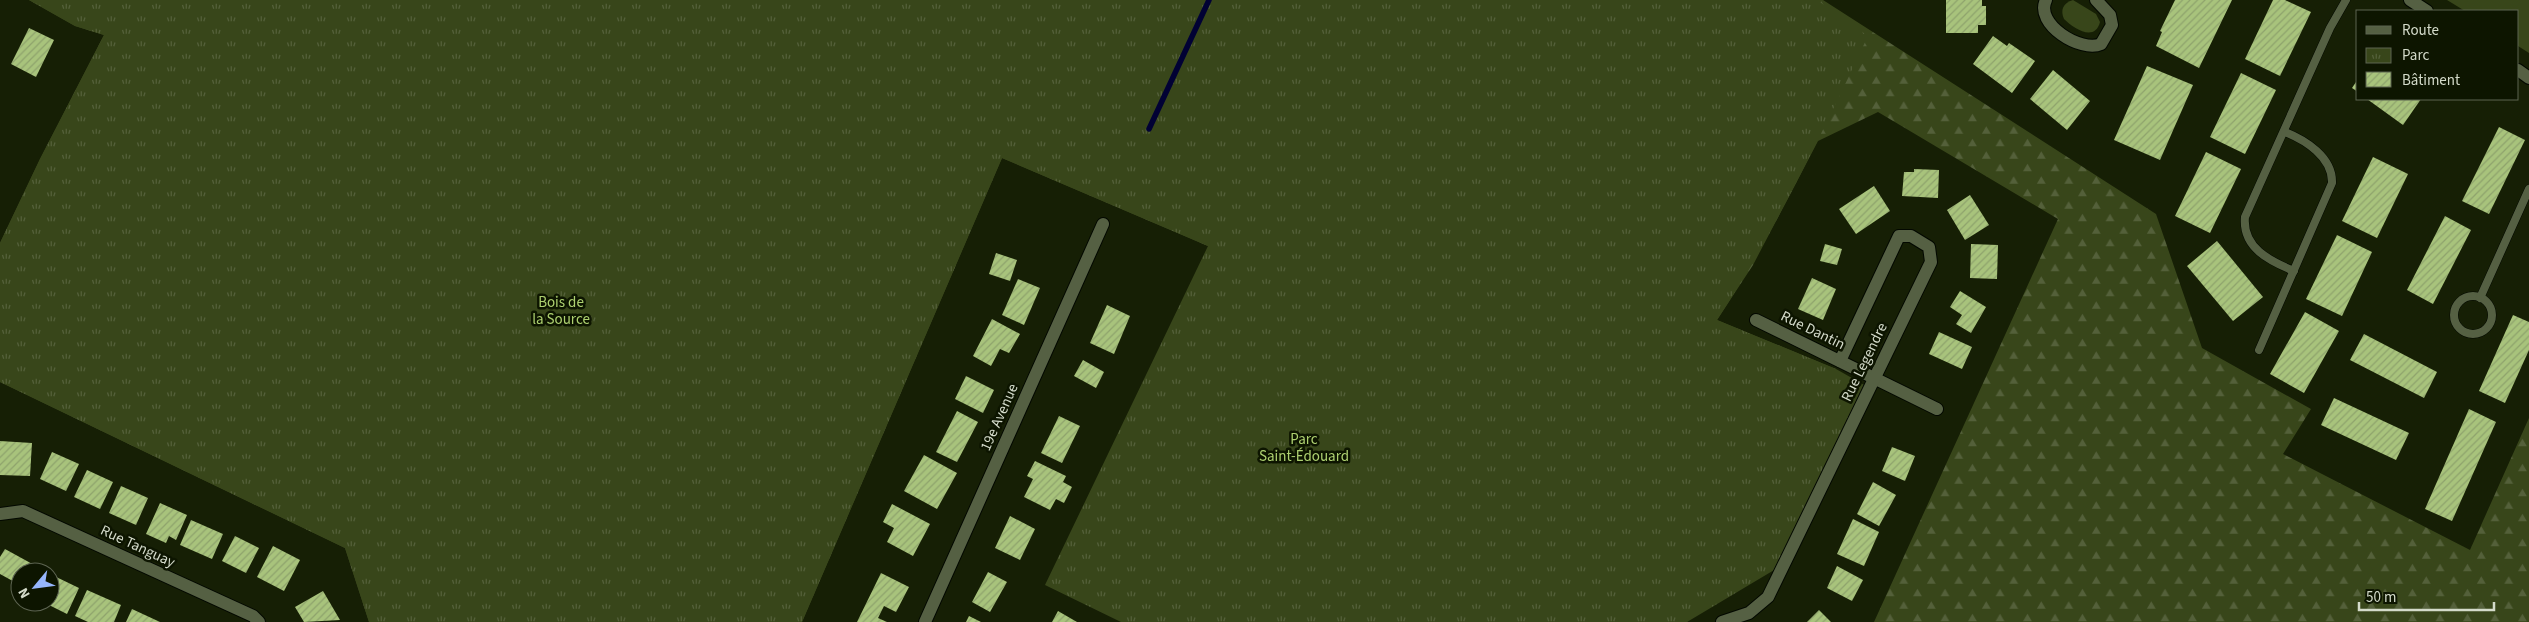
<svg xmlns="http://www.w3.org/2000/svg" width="2529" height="622" viewBox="0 0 2529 622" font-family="'Source Sans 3',sans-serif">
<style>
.green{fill:#38461a}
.forest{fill:url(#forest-firs)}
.park{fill:url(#park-tufts)}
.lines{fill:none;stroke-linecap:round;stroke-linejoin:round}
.stream{stroke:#010134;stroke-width:5.5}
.building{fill:url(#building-hatch)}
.service-casing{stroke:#030800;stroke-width:9}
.minor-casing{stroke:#030800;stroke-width:14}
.secondary-casing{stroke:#030800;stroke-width:14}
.service{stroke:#556043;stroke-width:8}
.minor{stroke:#556043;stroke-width:12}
.secondary{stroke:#556043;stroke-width:12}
.labels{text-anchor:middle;stroke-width:5;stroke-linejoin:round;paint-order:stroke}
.park-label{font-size:15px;fill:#aed170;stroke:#0d1500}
.street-label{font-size:15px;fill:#d4dbca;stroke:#0d1500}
</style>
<defs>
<pattern id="forest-firs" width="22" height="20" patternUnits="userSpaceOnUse" patternTransform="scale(1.25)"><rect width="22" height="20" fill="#38461a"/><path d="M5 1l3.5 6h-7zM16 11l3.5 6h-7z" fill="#54603a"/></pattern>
<pattern id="park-tufts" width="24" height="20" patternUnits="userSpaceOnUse" patternTransform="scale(1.25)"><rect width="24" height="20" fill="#38461a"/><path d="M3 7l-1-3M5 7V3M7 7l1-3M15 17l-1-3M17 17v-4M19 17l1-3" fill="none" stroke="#54603a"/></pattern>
<pattern id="building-hatch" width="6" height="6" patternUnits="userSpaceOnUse" patternTransform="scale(1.25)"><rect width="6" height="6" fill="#a8c37c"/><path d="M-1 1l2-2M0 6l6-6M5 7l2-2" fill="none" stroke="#8ea36c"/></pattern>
</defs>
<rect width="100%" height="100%" fill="#161f05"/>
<!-- green -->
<g class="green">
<path d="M2073,0L2096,14L2100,22C2095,42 2074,29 2064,19C2060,10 2063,3 2073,0Z"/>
<path d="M2447,0H2529V53L2518,46V11H2465Z"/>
</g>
<!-- forest -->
<path class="forest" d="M29,0H1823L2156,214L2202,348L2311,409L2283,454L2470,550L2529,418V622H1874L2058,219L1878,112L1818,141L1753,265L1717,320L1836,369L1687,622L1208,246L1002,158L802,622H369L345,548L0,382V243L40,159L104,35L75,26Z"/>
<!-- park -->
<path class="park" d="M29,0H1817L1868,36C1822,133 1776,230 1717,320L1836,369L1866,386L1784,564L1687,622H1121L1045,585L1208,246L1002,158L802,622H369L345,548L0,382V243L40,159L104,35L75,26Z"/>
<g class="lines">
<!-- stream -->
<path class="stream" d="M1149,129L1209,0"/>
</g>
<!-- building -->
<g class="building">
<path d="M1946,0H1982V6H1986V25H1978V33H1946Z"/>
<path d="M2175,0H2232L2199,68L2156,46L2162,32L2160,31Z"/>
<path d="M2273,0H2285L2311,12L2280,76L2245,59Z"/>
<path d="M29,28L54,40L36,77L11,64Z"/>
<path d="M1993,36L2007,46L2009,43L2035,61L2012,93L1973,64Z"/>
<path d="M2147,66L2193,85L2160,160L2114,140Z"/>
<path d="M2053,70L2090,101L2067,130L2030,99Z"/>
<path d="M2241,73L2276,90L2245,154L2210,137Z"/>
<path d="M2358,79V92L2352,88Z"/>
<path d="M2367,99H2421L2403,125Z"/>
<path d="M2499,127L2525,140L2489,214L2462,201Z"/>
<path d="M2206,152L2241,169L2210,233L2175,216Z"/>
<path d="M2373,157L2408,174L2377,238L2342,221Z"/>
<path d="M1914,169L1939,170L1938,198L1902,196L1904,172H1914Z"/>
<path d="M1874,186L1890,211L1856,234L1839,209Z"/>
<path d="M1970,195L1989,225L1965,240L1947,210Z"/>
<path d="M2445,216L2471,230L2433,304L2407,290Z"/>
<path d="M2337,235L2372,252L2342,316L2306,299Z"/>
<path d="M2217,241L2263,297L2233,321L2187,266Z"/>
<path d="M1825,244L1842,249L1837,265L1820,261Z"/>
<path d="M1971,244L1998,245L1997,279L1970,278Z"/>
<path d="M996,253L1017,260L1010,281L989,274Z"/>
<path d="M1812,278L1836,289L1823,320L1798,309Z"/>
<path d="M1018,279L1040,288L1024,325L1002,315Z"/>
<path d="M1960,291L1986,307L1971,333L1956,324L1962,315L1950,307Z"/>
<path d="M1107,305L1130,316L1114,354L1090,343Z"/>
<path d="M2305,312L2339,331L2304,393L2270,374Z"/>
<path d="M2513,315L2529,322V350L2505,403L2479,391Z"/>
<path d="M992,319L1020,334L1009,353L1000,349L991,366L973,356Z"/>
<path d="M1939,332L1972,347L1962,369L1929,354Z"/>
<path d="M2364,334L2437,372L2424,398L2350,360Z"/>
<path d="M1083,360L1104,372L1096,388L1074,376Z"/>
<path d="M966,376L994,390L983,413L955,399Z"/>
<path d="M2334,398L2409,433L2396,460L2321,425Z"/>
<path d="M2469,409L2496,422L2452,521L2425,509Z"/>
<path d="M957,411L978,422L957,462L936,452Z"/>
<path d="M1059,416L1080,426L1062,463L1041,453Z"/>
<path d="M0,441L32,443L30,476L0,475Z"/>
<path d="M1892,447L1915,456L1905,481L1882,471Z"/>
<path d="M52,452L79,464L66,491L40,479Z"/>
<path d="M924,455L957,473L937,509L904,491Z"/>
<path d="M1035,461L1066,476L1063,482L1072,487L1064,503L1056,499L1050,510L1024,497L1033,479L1027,476Z"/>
<path d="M87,470L113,482L100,509L74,497Z"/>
<path d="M1873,482L1896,495L1879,526L1857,514Z"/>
<path d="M121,486L148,498L136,525L109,513Z"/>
<path d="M160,503L187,515L176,540L169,536L166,543L146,534Z"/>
<path d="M892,504L930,524L913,556L887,542L894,528L883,522Z"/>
<path d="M1010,516L1035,529L1020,560L995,548Z"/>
<path d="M1853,519L1879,532L1864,566L1837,554Z"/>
<path d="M191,520L223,534L212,559L180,545Z"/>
<path d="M235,536L259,548L246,573L222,561Z"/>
<path d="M273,546L300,560L284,591L257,577Z"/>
<path d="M5,549L36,566L33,572H20V585L0,574V557Z"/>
<path d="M1837,566L1863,580L1852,601L1827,588Z"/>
<path d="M988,572L1007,582L990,612L972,602Z"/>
<path d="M881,573L909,587L896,612L884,606L878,618L887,622H857Z"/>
<path d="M50,574L79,588L67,614L43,602H50Z"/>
<path d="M87,590L121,605L114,622H88L75,616Z"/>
<path d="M323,591L340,620L304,622L295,607Z"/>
<path d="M132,609L160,622H126Z"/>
<path d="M1819,610L1831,622H1807Z"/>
<path d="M1058,611L1077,622H1052Z"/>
<path d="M969,616L981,622H966Z"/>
</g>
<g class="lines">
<!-- service casing -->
<g class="service-casing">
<g id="service">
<path d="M2294,271C2270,261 2242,248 2245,217L2330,28L2346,0"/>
<circle cx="2473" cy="315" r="19"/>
<path d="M2480,298L2529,189"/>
<path d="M2259,350L2332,183C2333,157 2305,140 2285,132"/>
</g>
</g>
<!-- minor casing -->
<g class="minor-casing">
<g id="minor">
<path d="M2046,0C2034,24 2081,53 2101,44L2112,25L2110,15L2096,0"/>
<path d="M1756,320L1937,409"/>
<path d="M0,514L23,511L253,616L259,622"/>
<path d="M925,622L1103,224"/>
<path d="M1722,622L1749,613L1768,597L1931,262L1929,247L1911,236H1899L1840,361"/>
</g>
</g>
<!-- secondary casing -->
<g class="secondary-casing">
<g id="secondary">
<path d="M2410,0L2427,11"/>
<path d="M2518,70L2529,78"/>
</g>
</g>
<!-- service -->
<use href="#service" class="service"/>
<!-- minor -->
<use href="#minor" class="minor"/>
<!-- secondary -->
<use href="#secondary" class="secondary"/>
</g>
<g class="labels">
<!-- park labels -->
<g class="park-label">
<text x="561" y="307">Bois de<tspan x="561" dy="17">la Source</tspan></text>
<text x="1304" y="444">Parc<tspan x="1304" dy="17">Saint-Édouard</tspan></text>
</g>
<!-- street labels -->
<g class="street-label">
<text transform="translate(1813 330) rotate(26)" y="5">Rue Dantin</text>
<text transform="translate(1864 362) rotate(-64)" y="5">Rue Legendre</text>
<text transform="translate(999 417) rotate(-66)" y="5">19e Avenue</text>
<text transform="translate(138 546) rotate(25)" y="5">Rue Tanguay</text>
</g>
</g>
<!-- legend -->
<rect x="2356" y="10" width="162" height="90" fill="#0d1500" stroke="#5d6451"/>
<rect x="2366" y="26" width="25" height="8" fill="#556043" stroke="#5d6451"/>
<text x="2402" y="35" font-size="15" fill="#d4dbca">Route</text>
<rect x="2366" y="48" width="25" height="15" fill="url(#park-tufts)" stroke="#5d6451"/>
<text x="2402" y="60" font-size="15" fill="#d4dbca">Parc</text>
<rect x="2366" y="72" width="25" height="15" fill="url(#building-hatch)" stroke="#5d6451"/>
<text x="2402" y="85" font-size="15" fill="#d4dbca">Bâtiment</text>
<!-- north arrow -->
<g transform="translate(35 587) rotate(241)"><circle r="24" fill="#0d1500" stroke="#5d6451"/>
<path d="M0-4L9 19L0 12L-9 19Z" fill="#96b6fd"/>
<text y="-8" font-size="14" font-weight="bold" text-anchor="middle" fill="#d4dbca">N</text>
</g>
<!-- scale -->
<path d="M2359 602v8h135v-8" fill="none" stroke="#d4dbca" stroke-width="2.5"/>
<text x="2366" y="602" font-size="15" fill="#d4dbca" stroke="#0d1500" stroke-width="4" paint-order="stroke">50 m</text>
</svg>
